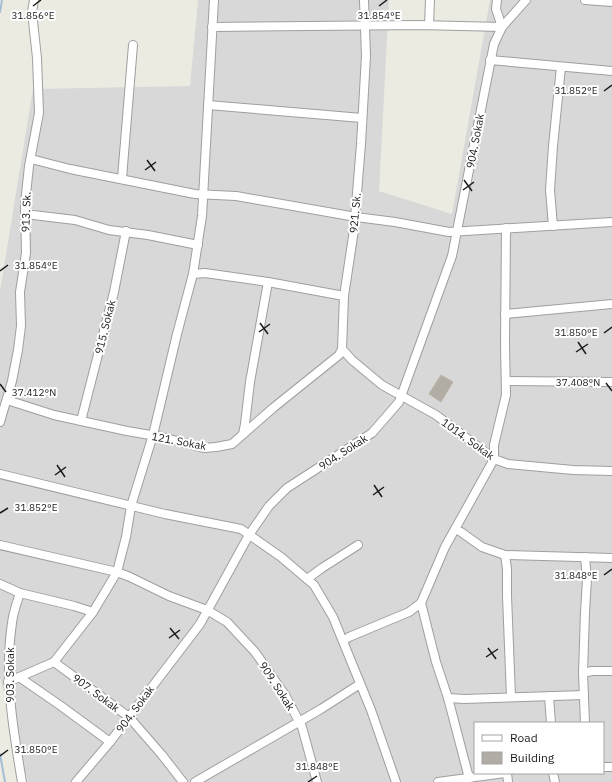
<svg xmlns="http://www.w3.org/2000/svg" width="612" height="782" viewBox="0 0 612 782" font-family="'IBM Plex Sans',sans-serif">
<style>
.residential{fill:#d9d8d8;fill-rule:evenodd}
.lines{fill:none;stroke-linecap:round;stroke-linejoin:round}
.stream{stroke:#a3bed7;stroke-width:2}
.building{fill:#b1ada4;stroke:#bcb5a4}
.minor-casing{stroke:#9f9f9f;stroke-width:10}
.minor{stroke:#fff;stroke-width:8}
.ticks{fill:none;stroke:#1b1b1b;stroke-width:1.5}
.labels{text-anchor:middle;stroke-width:4;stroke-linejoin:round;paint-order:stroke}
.street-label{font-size:11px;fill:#1b1b1b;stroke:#fff}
.ticks-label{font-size:10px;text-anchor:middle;fill:#1b1b1b;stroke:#fff;stroke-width:4;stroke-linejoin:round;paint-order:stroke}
</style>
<rect width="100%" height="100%" fill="#ecebe1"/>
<!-- residential -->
<path class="residential" d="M198,0H389L379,191L452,214L490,0H612V782H28L0,678V291L33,89L190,86ZM475,723H603V773H475Z"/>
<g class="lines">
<!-- stream -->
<g class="stream">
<path d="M0,12L2,0"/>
<path d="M0,754L5,782"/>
</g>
</g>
<!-- building -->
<path class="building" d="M441,375L453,382L441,402L429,394Z"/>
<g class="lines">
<!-- minor casing -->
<g class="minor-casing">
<g id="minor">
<path d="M364,0L366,56L361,144L354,230L344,296L342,349L352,360L382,385L436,415L494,459L508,464L573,470L612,471"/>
<path d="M585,0L612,2"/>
<path d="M429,25L430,0"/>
<path d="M212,27L419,25L502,27L496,9L497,0"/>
<path d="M490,60L612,71"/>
<path d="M208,105L362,118"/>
<path d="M31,159L70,169L195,194L236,196L356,217L395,222L449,232L612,222"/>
<path d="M122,178L133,45"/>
<path d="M25,214L75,220L109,230L148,235L198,245"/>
<path d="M553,226L550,190L553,146L561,67"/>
<path d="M193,274L205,273L268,282L344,296"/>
<path d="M505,314L612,304"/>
<path d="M506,381L612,382"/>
<path d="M7,400L54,415L127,431L162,437L204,448L216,447L232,444L273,408L339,355L342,349"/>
<path d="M81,421L114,292L126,231"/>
<path d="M0,422L12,381L18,350L21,326L20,292L26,253L25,204L29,166L39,113L37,58L32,12L34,0"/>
<path d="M243,434L245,424L250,382L268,282"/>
<path d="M0,474L165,514L241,529L281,557L314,585L333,617L371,710L396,782"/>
<path d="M455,529L461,532L482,547L505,555L612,558"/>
<path d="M0,545L117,572L130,577L169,596L207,610L227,622L255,652L285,695L302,727L317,782"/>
<path d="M505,555L507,569V596L511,697"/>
<path d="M585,557L587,579L585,612L583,673L585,723"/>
<path d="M307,579L322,568L358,545"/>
<path d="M0,584L20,593L74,606L93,612"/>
<path d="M20,593C17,602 13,613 12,623C4,677 13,729 22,782"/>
<path d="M421,603L436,662L448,698L464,699L584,695"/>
<path d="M343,641L349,637L409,612L421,603L445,547L494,459V445L506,395L505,345L506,228"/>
<path d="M54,662L129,717L162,755L183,782"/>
<path d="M583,673L592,671H612"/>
<path d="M19,677L61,706L110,742"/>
<path d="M8,682L54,662L93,612L117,572L126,537L131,506L153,435L177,334L193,274L202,216L214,0"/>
<path d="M549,696L551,723"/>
<path d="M448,698L469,778"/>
<path d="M603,767H612"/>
<path d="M507,773L508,782"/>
<path d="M553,773L555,782"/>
<path d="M76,782L110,742L200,624L249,535L269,506L287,488L372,433L399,402L452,256L494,44L502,27L526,0"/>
<path d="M195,782L321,709L360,684"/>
<path d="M438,782L505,773"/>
</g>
</g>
<!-- minor -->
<use href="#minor" class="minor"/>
</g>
<!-- ticks -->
<path class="ticks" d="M33,6L41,0M379,6L387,0M604,91L612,85M147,160L155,171M145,170L156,162M464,180L472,191M463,190L474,182M0,271L8,265M260,323L268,334M259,332L270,324M604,333L612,327M578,342L586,354M576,352L588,344M606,383L612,391M0,384L6,392M57,465L65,477M55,475L66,467M374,485L382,497M373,495L384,487M0,513L8,508M604,575L612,569M170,628L179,639M169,638L180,630M488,648L496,659M486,657L498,649M0,756L8,750M308,782L317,776"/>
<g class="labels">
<!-- street labels -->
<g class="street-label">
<text transform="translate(475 141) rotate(-79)" y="4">904. Sokak</text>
<text transform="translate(26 212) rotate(-88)" y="4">913. Sk.</text>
<text transform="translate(355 213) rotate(-85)" y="4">921. Sk.</text>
<text transform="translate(105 327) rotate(-76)" y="4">915. Sokak</text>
<text transform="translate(468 439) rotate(36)" y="4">1014. Sokak</text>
<text transform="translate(179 441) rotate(11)" y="4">121. Sokak</text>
<text transform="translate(343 452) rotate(-33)" y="4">904. Sokak</text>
<text transform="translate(10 675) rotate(-90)" y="4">903. Sokak</text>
<text transform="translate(277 686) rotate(57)" y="4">909. Sokak</text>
<text transform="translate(96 693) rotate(37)" y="4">907. Sokak</text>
<text transform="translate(135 709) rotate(-53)" y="4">904. Sokak</text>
</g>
</g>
<g class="ticks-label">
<text x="379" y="19">31.854°E</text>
<text x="33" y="19">31.856°E</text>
<text x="576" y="94">31.852°E</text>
<text x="36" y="269">31.854°E</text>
<text x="576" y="336">31.850°E</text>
<text x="578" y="386">37.408°N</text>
<text x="34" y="396">37.412°N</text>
<text x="36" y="511">31.852°E</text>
<text x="576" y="579">31.848°E</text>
<text x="36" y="753">31.850°E</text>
<text x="317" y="770">31.848°E</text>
</g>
<!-- legend -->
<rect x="474" y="722" width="130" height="52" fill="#ffffff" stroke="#a4a4a4"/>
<rect x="482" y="735" width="20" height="6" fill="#ffffff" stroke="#a4a4a4"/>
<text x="510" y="742" font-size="12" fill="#1b1b1b">Road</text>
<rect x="482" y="752" width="20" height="12" fill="#b1ada4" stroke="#a4a4a4"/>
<text x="510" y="762" font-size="12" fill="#1b1b1b">Building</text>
</svg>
